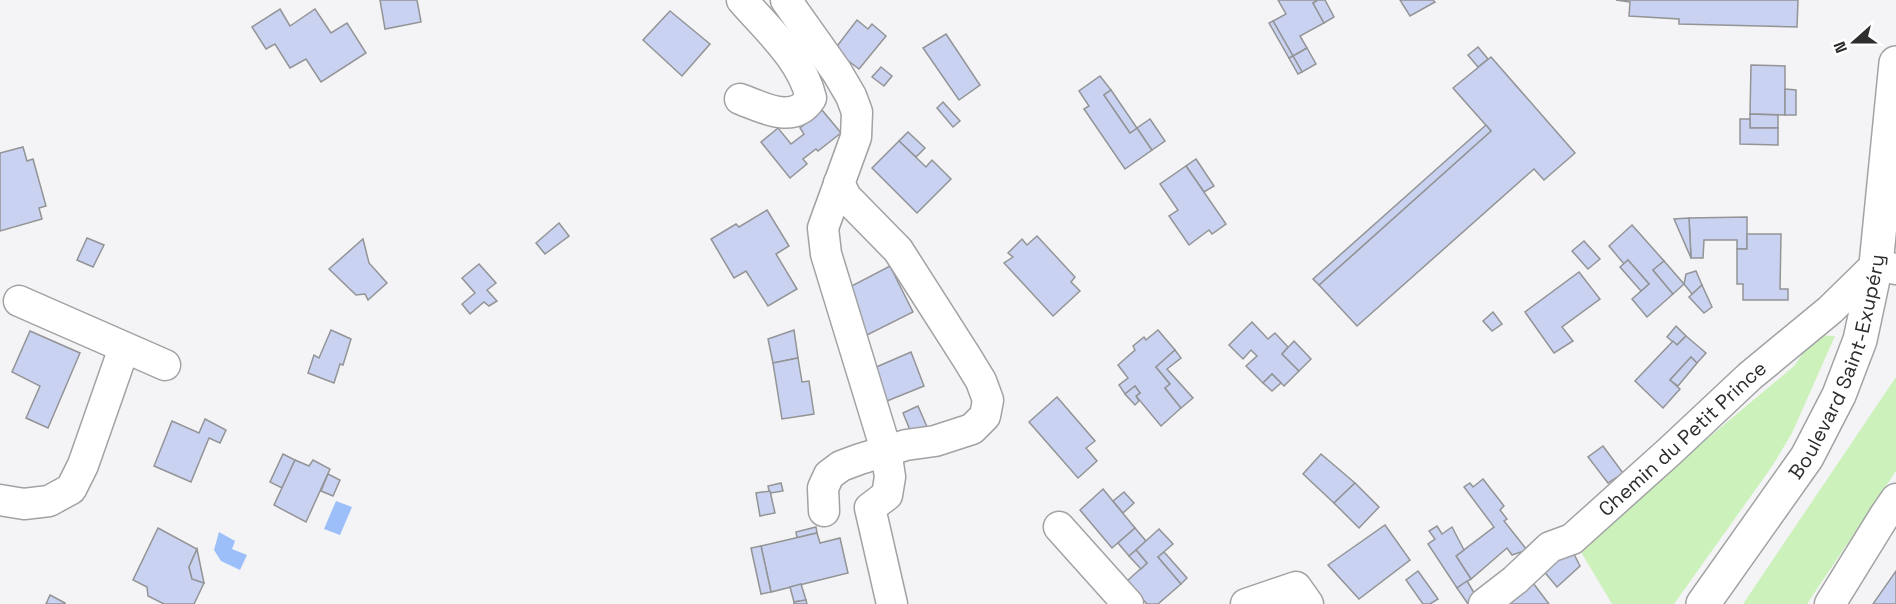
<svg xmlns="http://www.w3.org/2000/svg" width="1896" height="604" viewBox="0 0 1896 604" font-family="'Space Grotesk',sans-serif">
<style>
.green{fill:#ccf1bb}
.water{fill:#9cbff9}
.building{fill:#cad2f2;stroke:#939496;stroke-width:1.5}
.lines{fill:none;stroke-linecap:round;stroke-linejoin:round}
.minor-casing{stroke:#a2a2a4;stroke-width:33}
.major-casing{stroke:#a2a2a4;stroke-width:36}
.minor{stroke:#fff;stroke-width:30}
.major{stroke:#fff;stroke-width:33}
.labels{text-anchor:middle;stroke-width:4.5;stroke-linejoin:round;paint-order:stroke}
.street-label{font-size:20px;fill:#2d2d2e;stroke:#fff}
</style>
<rect width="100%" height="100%" fill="#f4f4f6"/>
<!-- green -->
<g class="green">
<path d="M1816,335L1835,336L1792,433L1773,465L1674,604H1612L1578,547L1794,366Z"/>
<path d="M1896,377V471L1807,604H1743Z"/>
</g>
<!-- water -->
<g class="water">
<path d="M336,501L352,507L340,535L324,529Z"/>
<path d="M219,532L235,541L232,549L247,555L240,570L221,561L214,550Z"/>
</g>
<!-- building -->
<g class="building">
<path d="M380,0H417L421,22L385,29Z"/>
<path d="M1278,0H1318L1313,3L1324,23L1300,36L1307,48L1293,56L1273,21L1286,14Z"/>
<path d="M1318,0H1325L1334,17L1324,23L1313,3Z"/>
<path d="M1400,0H1433L1435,2L1410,16Z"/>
<path d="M1616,0H1798L1797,27L1679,24V19L1629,16L1630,2Z"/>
<path d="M280,9L290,26L315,9L331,33L347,23L366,53L321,82L306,59L290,68L275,44L266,49L252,27Z"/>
<path d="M670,11L710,44L682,76L643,40Z"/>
<path d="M857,20L868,29L872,24L886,36L859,69L834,50Z"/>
<path d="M1273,21L1293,56L1289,58L1269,23Z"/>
<path d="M946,34L980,85L959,100L923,48Z"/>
<path d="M1478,47L1488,59L1478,67L1468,55Z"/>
<path d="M1307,48L1316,64L1302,72L1293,56Z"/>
<path d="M1293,56L1302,72L1298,74L1289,58Z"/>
<path d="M1491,57L1575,153L1544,180L1534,169L1357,326L1319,285L1491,131L1453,88Z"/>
<path d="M1751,65L1785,66V115L1750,114Z"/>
<path d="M881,67L892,76L884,86L872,77Z"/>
<path d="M1100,76L1111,90L1104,95L1130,133L1137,128L1152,150L1125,169L1084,109L1089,106L1079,91Z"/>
<path d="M1785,89L1796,90V115H1785Z"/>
<path d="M1111,90L1137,128L1130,133L1104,95Z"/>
<path d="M943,102L960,121L953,127L937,108Z"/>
<path d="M822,110L841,133L818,151L816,149L803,159L807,164L790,178L761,142L778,128L791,144L804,134L800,128Z"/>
<path d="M1750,114L1778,115V128H1750Z"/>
<path d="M1150,119L1165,141L1152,150L1137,128Z"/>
<path d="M1740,119H1750V128H1778V145L1740,144Z"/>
<path d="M1486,125L1491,131L1319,285L1313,279Z"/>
<path d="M908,132L925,148L916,157L899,141Z"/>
<path d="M899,141L926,167L932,160L951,179L917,213L872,168Z"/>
<path d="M23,147L27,161L33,159L46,206L39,208L42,219L0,231V153Z"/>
<path d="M1196,159L1214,186L1204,192L1186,166Z"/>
<path d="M1186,166L1226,224L1212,234L1209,230L1189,245L1169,216L1178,210L1160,184Z"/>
<path d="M767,210L789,246L776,254L797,289L768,306L746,271L734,278L711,239L736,224L739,227Z"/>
<path d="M1747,217V249H1737V240H1704L1703,258H1691L1689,218Z"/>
<path d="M1689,218L1691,258L1674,219Z"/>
<path d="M559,223L569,236L545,254L536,243Z"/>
<path d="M1632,225L1664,261L1653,270L1673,294L1647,317L1632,299L1649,284L1628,260L1624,264L1609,246Z"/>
<path d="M1747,234H1781L1780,289H1788V300H1743V284H1737V249H1747Z"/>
<path d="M1037,236L1075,277L1071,282L1080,291L1053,316L1004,263L1013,257L1008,253L1022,239L1027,245Z"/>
<path d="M87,238L104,245L93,267L77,260Z"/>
<path d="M363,239L369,263L387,283L368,300L365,294L356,295L329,269Z"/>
<path d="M1584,241L1600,259L1588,269L1572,251Z"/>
<path d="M1628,260L1649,284L1641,291L1620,267Z"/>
<path d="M1664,261L1684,284L1673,294L1653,270Z"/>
<path d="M479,264L496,283L487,290L497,301L489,306L484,302L470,314L462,304L475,293L462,278Z"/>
<path d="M890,266L913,312L867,335L844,290Z"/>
<path d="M1696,271L1702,285L1692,294L1684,284L1686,274Z"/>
<path d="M1579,272L1600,299L1562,327L1573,341L1554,353L1525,312Z"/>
<path d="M1702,285L1712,307L1704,313L1689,297Z"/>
<path d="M1493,312L1502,324L1492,331L1483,321Z"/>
<path d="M1252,322L1268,339L1275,333L1288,347L1282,354L1299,371L1284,386L1272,374L1263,383L1246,366L1257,356L1251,350L1243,359L1229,345Z"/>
<path d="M1676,326L1686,336L1677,345L1667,337Z"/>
<path d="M331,330L351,339L343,365L340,364L334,383L308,373L314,355L319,358Z"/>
<path d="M794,330L798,358L773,363L768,339Z"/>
<path d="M1158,330L1175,350L1156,367L1170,384L1165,388L1181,408L1161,426L1136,396L1140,393L1135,386L1125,394L1119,385L1128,378L1118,365L1135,350L1133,346L1144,337L1146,340Z"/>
<path d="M30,331L80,353L48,428L26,418L40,386L12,372Z"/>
<path d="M1686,336L1706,353L1697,363L1691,357L1670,380L1680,389L1663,408L1635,381L1673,341L1677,345Z"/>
<path d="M1294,341L1311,359L1299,371L1282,354Z"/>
<path d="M1175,350L1181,358L1167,369L1193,398L1181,408L1165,388L1170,384L1156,367Z"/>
<path d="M911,352L924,386L887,401L874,368Z"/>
<path d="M1691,357L1697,363L1678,386L1670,380Z"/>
<path d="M798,358L802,382L809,381L814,414L782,419L773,363Z"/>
<path d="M1272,374L1281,383L1272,391L1263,383Z"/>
<path d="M1135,386L1140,393L1136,396L1139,401L1135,405L1125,394Z"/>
<path d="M1057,397L1095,441L1086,448L1097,461L1078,478L1029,422Z"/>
<path d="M918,406L928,429L912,435L903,413Z"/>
<path d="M205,419L226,430L220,443L209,438L191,482L154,466L172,421L199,433Z"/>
<path d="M1603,446L1623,473L1608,483L1588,457Z"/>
<path d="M283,454L295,460L282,488L270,482Z"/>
<path d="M1321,454L1355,483L1334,503L1303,474Z"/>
<path d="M295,460L309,466L313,460L330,469L306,522L274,505Z"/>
<path d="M328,474L340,480L333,496L321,491Z"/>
<path d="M1483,479L1504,506L1500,510L1507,519L1504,521L1527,550L1512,555L1507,548L1471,579L1456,556L1494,527L1464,487L1470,483L1473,487Z"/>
<path d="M781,483L783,491L771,493L769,491L768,486Z"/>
<path d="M1355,483L1379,507L1359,528L1334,503Z"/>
<path d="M1103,489L1135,528L1112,548L1080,510Z"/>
<path d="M770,491L775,513L760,516L756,493Z"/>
<path d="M1124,492L1134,503L1123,513L1113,501Z"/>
<path d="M1385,525L1410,560L1359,599L1328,565Z"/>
<path d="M1437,526L1442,534L1452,527L1464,550L1456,556L1471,579L1457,588L1428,544L1435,539L1429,531Z"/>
<path d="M816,527L817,533L797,538L796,532Z"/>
<path d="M158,528L197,549L189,567L192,579L204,583L194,604H164L148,596L147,587L133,580Z"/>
<path d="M1135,528L1146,541L1129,556L1118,543Z"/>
<path d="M1159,529L1173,544L1158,557L1181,584L1158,604H1147L1127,581L1147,563L1136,550Z"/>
<path d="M817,533L820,543L840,538L848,573L771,592L761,546Z"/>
<path d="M761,546L771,592L761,594L751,548Z"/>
<path d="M1570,546L1580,566L1557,587L1542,569Z"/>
<path d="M197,549L204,583L192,579L189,567Z"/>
<path d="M1136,550L1147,563L1141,569L1129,556Z"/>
<path d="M1164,552L1187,578L1181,584L1158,557Z"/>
<path d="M1418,571L1438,599L1430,604H1423L1406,580Z"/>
<path d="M1896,571V604H1873Z"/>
<path d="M1530,579L1549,604H1502Z"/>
<path d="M1467,581L1479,601L1475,604H1468L1457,588Z"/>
<path d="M801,584L806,600L794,602L790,587Z"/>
<path d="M50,595L65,603V604H46Z"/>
<path d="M806,600L807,604H794V602Z"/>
</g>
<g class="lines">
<!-- minor casing -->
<g class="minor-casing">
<g id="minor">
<path d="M786,0L837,72L851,96L857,112L856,137L823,228L826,254L886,450L890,477L887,495L870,508L892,604"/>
<path d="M740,99C764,108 794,125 811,98C802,59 767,29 742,0"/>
<path d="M19,301L165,365"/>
<path d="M0,500L24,504L49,501L71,489L83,465L124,348"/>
<path d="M824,511L823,488L829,475L841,466L860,459L906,445L935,441L972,429L985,416L988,400L981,381L967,358L898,250L846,197L839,183"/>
<path d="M1059,527L1128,604"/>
<path d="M1246,604L1296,587L1308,604"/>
<path id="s1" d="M1484,604L1515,580L1550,547L1572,539L1670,451L1750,376L1830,310L1876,265L1896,269"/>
<path d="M1830,604L1885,515L1896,499"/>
</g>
</g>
<!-- major casing -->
<g class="major-casing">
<g id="major">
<path id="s2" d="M1703,604L1807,457L1839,395L1860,340L1876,265L1896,63"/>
</g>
</g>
<!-- minor -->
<use href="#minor" class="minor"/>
<!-- major -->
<use href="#major" class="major"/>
</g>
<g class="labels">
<!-- street labels -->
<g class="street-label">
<text dy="7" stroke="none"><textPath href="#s2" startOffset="276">Boulevard Saint-Exupéry</textPath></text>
<text dy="7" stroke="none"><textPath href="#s1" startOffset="260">Chemin du Petit Prince</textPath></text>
</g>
</g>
<!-- north arrow -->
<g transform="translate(1854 42) rotate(249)" stroke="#ffffff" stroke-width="4.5" paint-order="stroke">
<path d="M0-4.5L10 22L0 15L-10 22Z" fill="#2d2d2e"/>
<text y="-9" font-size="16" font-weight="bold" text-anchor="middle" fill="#2d2d2e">N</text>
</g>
</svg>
